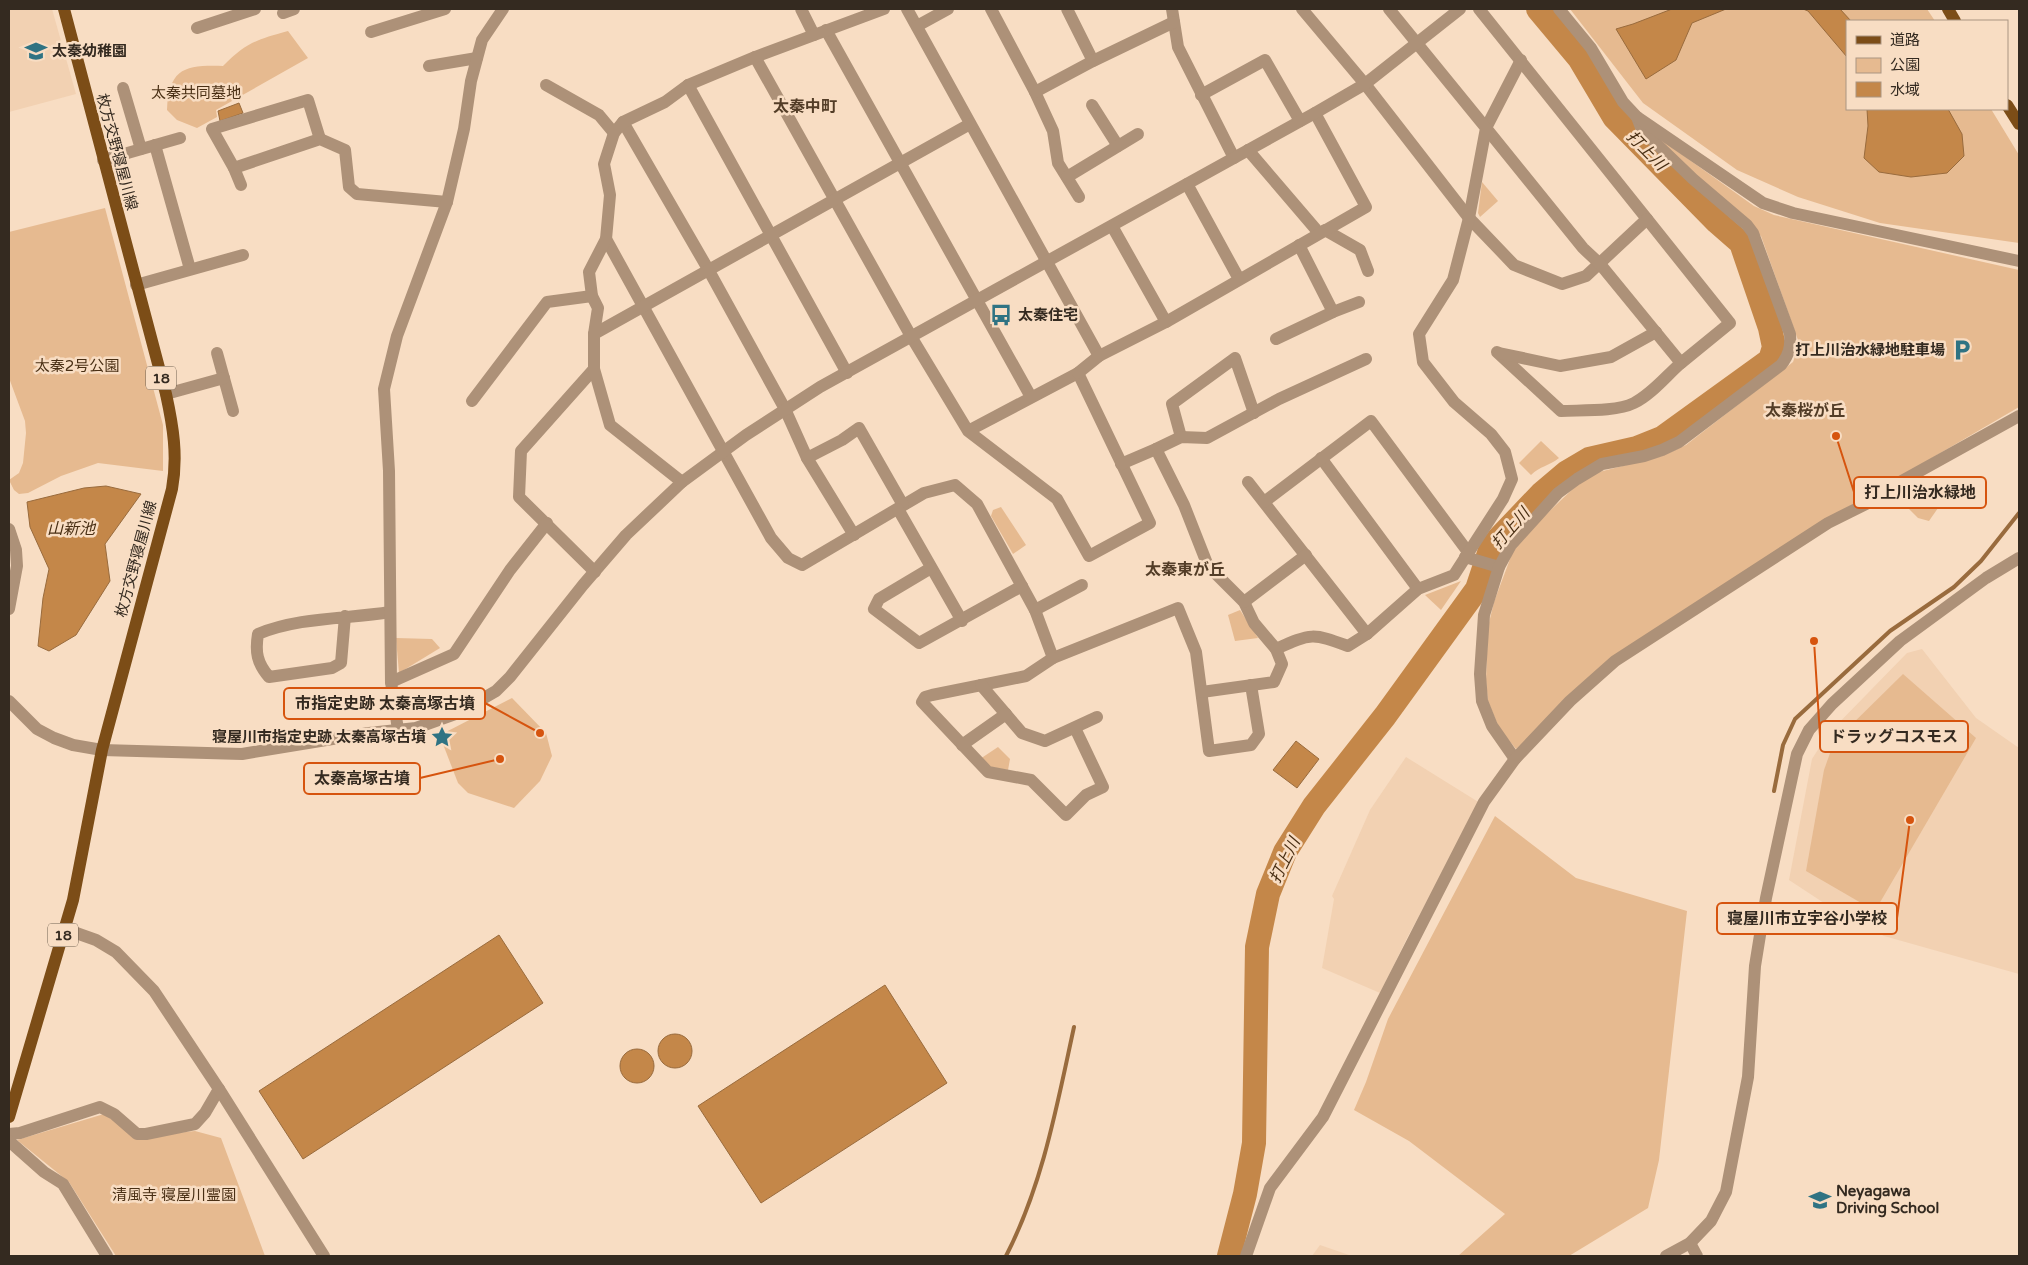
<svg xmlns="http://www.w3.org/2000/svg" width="2028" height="1265" viewBox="0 0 2028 1265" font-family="'Varela Round','Noto Sans JP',sans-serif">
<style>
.built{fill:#f2d1b2}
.green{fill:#e6ba90}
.water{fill:#c48749;stroke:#996b3d}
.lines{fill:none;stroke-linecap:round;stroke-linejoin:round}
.stream{stroke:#996b3d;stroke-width:4}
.river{stroke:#c48749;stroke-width:24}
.minor{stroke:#ad9178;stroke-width:12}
.tertiary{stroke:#ad9178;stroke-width:12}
.primary{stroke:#7c4d17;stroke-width:12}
.labels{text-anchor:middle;stroke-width:5;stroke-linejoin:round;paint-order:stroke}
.shield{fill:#f8ddc3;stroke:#6f6051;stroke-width:1}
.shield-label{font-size:14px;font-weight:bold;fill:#342a20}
.poi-label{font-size:15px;font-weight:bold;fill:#342a20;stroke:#f8ddc3;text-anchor:start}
.park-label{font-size:15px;fill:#492f14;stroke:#f8ddc3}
.street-label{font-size:15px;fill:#342a20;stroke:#f8ddc3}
.neighbourhood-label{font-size:16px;font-weight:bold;fill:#533d27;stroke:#f8ddc3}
.water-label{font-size:16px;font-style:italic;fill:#492f14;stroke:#f8ddc3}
.leader{fill:none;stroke:#d6540e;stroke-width:2}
.callout-dot{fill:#d6540e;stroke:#f8ddc3;stroke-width:2}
.callout{fill:#f8ddc3;stroke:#d6540e;stroke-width:2}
.callout-label{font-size:16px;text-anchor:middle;font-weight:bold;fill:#342a20}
</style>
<rect width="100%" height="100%" fill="#f8ddc3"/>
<!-- built -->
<g class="built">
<path d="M9,9H52L76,94L9,112Z"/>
<path d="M1922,649L1976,718L2019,748V974L1884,936L1824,903L1789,880L1812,759L1828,734L1907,653Z"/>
<path d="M1406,757L1480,803L1408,936L1380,993L1322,968L1334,899L1332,896L1370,810Z"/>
<path d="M1320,1245L1352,1256H1312Z"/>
</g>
<!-- green -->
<g class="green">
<path d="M1570,9H1927L1935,21H1847V109H1991L2019,155V243L1880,223L1798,197L1737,170L1643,103Z"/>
<path d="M288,31L308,58L216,110L217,117L197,128L177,120L167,110C169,68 185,65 223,66C247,42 256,40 288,31Z"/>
<path d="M1649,131L1754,206L1774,215L2019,270V407L1807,531L1659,626L1516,749L1499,728L1488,701L1486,680L1488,627L1494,602L1513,551L1536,524L1579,483L1599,472L1662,456L1686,445L1793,362L1798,348V340L1761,236L1677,160Z"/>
<path d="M1482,182L1498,201L1480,217L1478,213Z"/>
<path d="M105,208L163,425V471L98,463L61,476L28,493L19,494L14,490L9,480L19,473L23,463L26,433L25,421L9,378V232Z"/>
<path d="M1541,441L1559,458C1549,466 1540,466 1531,475L1519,463Z"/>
<path d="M1903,503L1933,504L1938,508L1929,521L1918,518Z"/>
<path d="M1001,507L1026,545L1013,554L991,516L993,510Z"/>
<path d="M1461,581L1441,610L1425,595Z"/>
<path d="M1240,610L1258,638L1235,641L1228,615Z"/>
<path d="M396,638L432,639L440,648L399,673Z"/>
<path d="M1903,674L1976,738L1875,911L1806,871L1824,770L1834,742Z"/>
<path d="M512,698L546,733L552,756L540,781L514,808L468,793L458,783L441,739L442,734Z"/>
<path d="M998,747L1010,759L1008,770L985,766L980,759Z"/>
<path d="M1495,816L1576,878L1687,911L1659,1160L1648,1208L1569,1256H1458L1505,1214L1409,1141L1354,1110L1366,1082L1388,1019Z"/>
<path d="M104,1114L138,1137L195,1131L221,1138L265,1256H116L69,1182L17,1140Z"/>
</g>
<!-- water -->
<g class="water">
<path d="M1672,9H1726L1692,23L1676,60L1646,79L1616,29L1633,24Z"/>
<path d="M1803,9H1840L1851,21H1847V57L1808,11Z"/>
<path d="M239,103L243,113L220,121L218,111Z"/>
<path d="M1867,109H1948L1962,134L1964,156L1947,173L1911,177L1879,172L1864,158L1868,126Z"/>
<path d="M106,486L141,494L105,544L110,581L76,635L49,651L38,646L43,598L49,569L30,527L27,502L84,488Z"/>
<path d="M1296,741L1319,759L1297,788L1273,770Z"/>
<path d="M499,935L543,1003L303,1159L259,1091Z"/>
<path d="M885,985L947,1083L761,1203L698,1106Z"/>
<circle cx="675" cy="1051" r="17"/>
<circle cx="637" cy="1066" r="17"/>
</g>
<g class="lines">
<!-- stream -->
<g class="stream">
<path d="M1774,791L1783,745L1795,719L1890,631L1954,587L1981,561L2019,513"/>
<path d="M1006,1256C1043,1184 1057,1105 1074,1027"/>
</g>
<!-- river -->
<path class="river" d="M1229,1256L1245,1194L1254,1143L1257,947L1268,894L1285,852L1314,806L1385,716L1477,589L1490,550L1499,538L1541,494L1567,472L1589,459L1637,448L1662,438L1770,360L1774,347L1770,328L1741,243L1717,222L1614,117L1579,58L1538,9"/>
<!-- minor -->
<g class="minor">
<path d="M801,9L814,35"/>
<path d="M907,9L1099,356"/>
<path d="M991,9L1035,92L1053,131L1058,163L1079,197"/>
<path d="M1067,9L1093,61"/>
<path d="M1172,9L1178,47L1234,158"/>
<path d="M1302,9L1365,84L1469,218L1514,265L1562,284L1586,276L1647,219L1479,9"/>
<path d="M283,13L294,9"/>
<path d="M917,26L948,9"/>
<path d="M197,28L255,9"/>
<path d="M826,30L1031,397"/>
<path d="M371,32L445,9"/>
<path d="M755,57L912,338L968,431L1057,499L1089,556L1150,523L1078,373L968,431"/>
<path d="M429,66L477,58"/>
<path d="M546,85L599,115L614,133"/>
<path d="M688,85L847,373"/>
<path d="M123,88L141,149"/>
<path d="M1035,92L1093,61L1174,22"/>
<path d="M1201,95L1265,60L1300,121"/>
<path d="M1092,105L1118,146"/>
<path d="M623,122L708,269L785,409L807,458L854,535"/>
<path d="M155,145L190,269"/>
<path d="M1248,150L1319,233"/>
<path d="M103,160L180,138"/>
<path d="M234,168L320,139L345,150L349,187L357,194L447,202"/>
<path d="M1067,177L1138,134"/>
<path d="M1187,184L1239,279"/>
<path d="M241,185L234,168L212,129L308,100L320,139"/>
<path d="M1647,219L1730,323L1681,363"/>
<path d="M1112,226L1166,322"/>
<path d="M1325,230L1360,250L1368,271"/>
<path d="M606,239L771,538L788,558L802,565L924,493L955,485L977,504L1035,610L1053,658L1178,608L1196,652L1209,751L1251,745L1259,734L1251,685"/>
<path d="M1299,245L1333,312"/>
<path d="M136,285L243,255"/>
<path d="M594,334L970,124"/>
<path d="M1276,339L1333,312L1359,302"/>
<path d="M1497,352L1561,411C1582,410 1616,412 1634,403C1652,394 1666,376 1681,363L1600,264L1583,248L1486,128L1521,60"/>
<path d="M217,353L233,411"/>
<path d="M1499,353L1560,366L1611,357L1656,332"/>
<path d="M594,369L521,451L519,497L595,572"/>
<path d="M1078,373L1099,356L1166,322L1366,207L1315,113"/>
<path d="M166,394L224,378"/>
<path d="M472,401L547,302L592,296"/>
<path d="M1181,437L1172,404L1235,358L1254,413"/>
<path d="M1156,449L1181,437L1207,438L1279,399L1366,359"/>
<path d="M807,458L842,440L859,428L903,505"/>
<path d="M1321,458L1418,589"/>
<path d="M1121,464L1156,449L1184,505L1208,566L1244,602L1254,623L1276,649"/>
<path d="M682,482L610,425L594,369V334L598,308L592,296L589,272L606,239L610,195L604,164L614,133L623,122L665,102L688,85L755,57L884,9"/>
<path d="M1248,482L1367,634"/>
<path d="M1264,502L1371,421L1468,552"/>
<path d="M898,509L962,621"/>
<path d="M9,529L16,550L17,566L9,609"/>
<path d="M1465,557L1499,567"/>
<path d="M931,568L879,599L874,609L919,643L1022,586"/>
<path d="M1244,602L1306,555"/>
<path d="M1035,610L1082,585"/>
<path d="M345,616L341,663L332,668L269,677C257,663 255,652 258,634C299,617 347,619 390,612"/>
<path d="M1053,658L1026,676L932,695L925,697L922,702L988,772L1031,780L1066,815L1086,795L1103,787L1075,728"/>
<path d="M391,682L454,654L510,570L547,523"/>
<path d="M981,685L1022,733L1045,741L1097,717"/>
<path d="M1202,692L1274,682L1282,664L1276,649C1312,633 1312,633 1348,646L1367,634L1418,589L1454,575L1503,499L1512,479L1505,452L1491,434L1454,402L1423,362L1419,334L1453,280L1469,218L1486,128L1389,9"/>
<path d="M398,730L391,682L389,471L384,389L397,336L447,202L464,129L471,81L482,40L503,9"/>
<path d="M962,745L1006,714"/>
<path d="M1515,759L1492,726L1482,701L1480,674L1484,615L1499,567L1511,545L1558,493L1577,479L1602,464L1644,456L1662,450L1679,442L1781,365C1789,355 1791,347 1790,334L1753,233L1747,225L1693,179L1642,130L1637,117"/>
<path d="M9,1134L20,1133L100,1107L114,1114L137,1134H146L195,1124L205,1113L219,1089"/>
<path d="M9,1141L44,1172L63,1184L107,1256"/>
<path d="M1690,1243L1697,1256"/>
<path d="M1246,1256L1270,1188L1323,1117L1484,802L1515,759L1570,701L1615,661L1828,523L1870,502L1891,487L2019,416"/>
</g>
<!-- tertiary -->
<g class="tertiary">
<path d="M1559,9L1591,48L1623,102L1637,117L1763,203L1793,213L2019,261"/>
<path d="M9,701L37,729L54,738L73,745L102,750L242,754L369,733L416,728L458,713L496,691L510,677L583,585L626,535L682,482L746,435L820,387L1315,113L1365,84L1460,9"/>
<path d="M65,929L96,940L116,952L154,991L219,1089L324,1256"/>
<path d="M1666,1256L1690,1243L1711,1221L1726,1192L1748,1077L1755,966L1766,898L1797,754L1809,730L1832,704L1900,641L1986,578L2019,558"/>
</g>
<!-- primary -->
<g class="primary">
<path d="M1948,9L1955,21"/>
<path d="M2007,105L2019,124"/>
<path d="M9,1117L73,900L102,750L172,489C178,456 173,426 166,394L64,9"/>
</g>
</g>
<!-- icons -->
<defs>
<g id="school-bare" transform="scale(1.725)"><path d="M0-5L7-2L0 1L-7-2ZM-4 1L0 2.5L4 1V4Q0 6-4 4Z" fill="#2f7383" stroke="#f8ddc3" stroke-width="2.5" paint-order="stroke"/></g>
<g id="bus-bare" transform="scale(1.725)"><path d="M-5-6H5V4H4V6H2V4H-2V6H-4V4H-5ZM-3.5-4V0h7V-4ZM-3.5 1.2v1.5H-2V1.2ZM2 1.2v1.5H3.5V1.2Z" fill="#2f7383" stroke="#f8ddc3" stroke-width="2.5" paint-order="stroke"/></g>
<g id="parking-bare" transform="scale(1.725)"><path d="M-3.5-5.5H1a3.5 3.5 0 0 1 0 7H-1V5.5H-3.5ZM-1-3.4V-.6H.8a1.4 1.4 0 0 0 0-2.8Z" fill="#2f7383" stroke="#f8ddc3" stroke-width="2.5" paint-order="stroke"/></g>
<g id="sight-bare" transform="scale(1.725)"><path d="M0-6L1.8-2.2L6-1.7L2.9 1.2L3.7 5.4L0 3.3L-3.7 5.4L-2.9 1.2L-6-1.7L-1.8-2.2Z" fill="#2f7383" stroke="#f8ddc3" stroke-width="2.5" paint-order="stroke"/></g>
</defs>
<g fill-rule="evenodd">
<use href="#school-bare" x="36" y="51"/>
<use href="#bus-bare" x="1001" y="315"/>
<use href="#parking-bare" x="1962" y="350"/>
<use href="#sight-bare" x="442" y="737"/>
<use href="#school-bare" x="1820" y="1200"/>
</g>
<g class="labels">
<!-- shield labels -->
<g class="shield">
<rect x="146" y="366.5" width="30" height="23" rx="4"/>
<rect x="48" y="923.5" width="30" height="23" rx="4"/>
</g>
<g class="shield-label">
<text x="161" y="383">18</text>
<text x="63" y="940">18</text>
</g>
<!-- poi labels -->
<g class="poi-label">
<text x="52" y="56">太秦幼稚園</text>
<text x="1018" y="320">太秦住宅</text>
<text x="1945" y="355" text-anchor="end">打上川治水緑地駐車場</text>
<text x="426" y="742" text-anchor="end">寝屋川市指定史跡 太秦高塚古墳</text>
<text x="1836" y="1196">Neyagawa<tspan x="1836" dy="17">Driving School</tspan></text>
</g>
<!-- park labels -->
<g class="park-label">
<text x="196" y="98">太秦共同墓地</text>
<text x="77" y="371">太秦2号公園</text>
<text x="174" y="1200">清風寺 寝屋川霊園</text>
</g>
<!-- street labels -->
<g class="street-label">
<text transform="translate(117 152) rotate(75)" y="5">枚方交野寝屋川線</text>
<text transform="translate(136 559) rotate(-75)" y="5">枚方交野寝屋川線</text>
</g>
<!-- neighbourhood labels -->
<g class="neighbourhood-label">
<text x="805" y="112">太秦中町</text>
<text x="1805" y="416">太秦桜が丘</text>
<text x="1185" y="575">太秦東が丘</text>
</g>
<!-- water labels -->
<g class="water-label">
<text transform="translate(1647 150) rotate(45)" y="6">打上川</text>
<text x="71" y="534">山新池</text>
<text transform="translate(1510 528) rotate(-49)" y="6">打上川</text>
<text transform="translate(1284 860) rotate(-64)" y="6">打上川</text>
</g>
</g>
<!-- callouts -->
<path class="leader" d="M1836 436L1854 492M540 733L485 703M1814 641L1820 736M500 759L420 778M1910 820L1897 918"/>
<g class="callout-dot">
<circle cx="1836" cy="436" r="5"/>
<circle cx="540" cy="733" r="5"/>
<circle cx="1814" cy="641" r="5"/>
<circle cx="500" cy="759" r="5"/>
<circle cx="1910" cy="820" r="5"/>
</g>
<g class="callout">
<rect x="1854" y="477" width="132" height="31" rx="5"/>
<rect x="284" y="688" width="201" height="31" rx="5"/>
<rect x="1820" y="721" width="148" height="31" rx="5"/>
<rect x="304" y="763" width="116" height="31" rx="5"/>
<rect x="1717" y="903" width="180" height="31" rx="5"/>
</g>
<g class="callout-label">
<text x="1920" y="498">打上川治水緑地</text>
<text x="385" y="709">市指定史跡 太秦高塚古墳</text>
<text x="1894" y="742">ドラッグコスモス</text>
<text x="362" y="784">太秦高塚古墳</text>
<text x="1807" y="924">寝屋川市立宇谷小学校</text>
</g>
<!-- border -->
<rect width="2028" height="1265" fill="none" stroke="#342a20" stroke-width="20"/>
<!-- legend -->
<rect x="1846" y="20" width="162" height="90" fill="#f8ddc3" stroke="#aa9582"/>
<rect x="1856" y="36" width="25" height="8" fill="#7c4d17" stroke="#aa9582"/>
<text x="1890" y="45" font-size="15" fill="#342a20">道路</text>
<rect x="1856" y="58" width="25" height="15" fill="#e6ba90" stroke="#aa9582"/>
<text x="1890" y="70" font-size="15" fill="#342a20">公園</text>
<rect x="1856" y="82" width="25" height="15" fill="#c48749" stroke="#aa9582"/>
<text x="1890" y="95" font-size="15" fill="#342a20">水域</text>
</svg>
